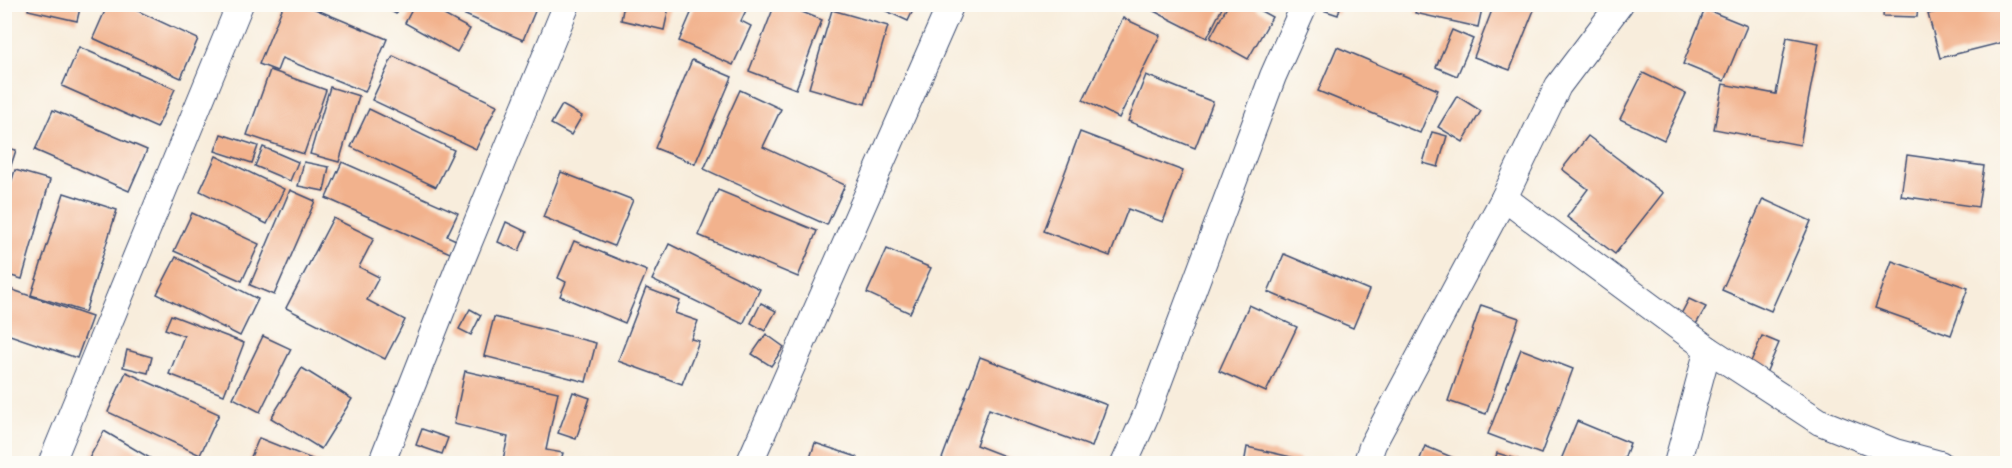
<svg xmlns="http://www.w3.org/2000/svg" width="2012" height="468" viewBox="0 0 2012 468" font-family="'IM FELL DW Pica',serif">
<style>
.building{fill:#f2b28d}
.lines{fill:none;stroke-linecap:round;stroke-linejoin:round}
.street-casing{stroke:#3c4c71;stroke-width:28}
.street{stroke:#fff;stroke-width:26}
</style>
<rect width="100%" height="100%" fill="#fdfcf7"/>
<filter id="ink" filterUnits="userSpaceOnUse"><feTurbulence type="fractalNoise" baseFrequency=".0167" numOctaves="2"/><feDisplacementMap in="SourceGraphic" scale="12" xChannelSelector="R" yChannelSelector="G"/><feConvolveMatrix kernelMatrix="1 2 1 2 8 2 1 2 1" color-interpolation-filters="sRGB"/></filter>
<filter id="wash" filterUnits="userSpaceOnUse"><feTurbulence type="fractalNoise" baseFrequency=".008" numOctaves="4" result="noise"/><feDisplacementMap in="SourceGraphic" scale="24" xChannelSelector="R" yChannelSelector="G"/><feGaussianBlur stdDeviation="1.35" result="paint"/><feColorMatrix in="noise" values="0 0 0 0 0 0 0 0 0 0 0 0 0 0 0 0 0 1.4 0 .05"/><feComposite in="paint" operator="in"/></filter>
<g filter="url(#wash)">
<rect width="100%" height="100%" fill="#f8eddc"/>
<g id="blocks">
<!-- building -->
<g class="building">
<path d="M29,4H81L77,21L28,10Z"/>
<path d="M108,4H123L198,39L181,78L93,38Z"/>
<path d="M132,4H147L145,9Z"/>
<path d="M284,4H303L387,39L365,92L282,58L277,71L259,64Z"/>
<path d="M378,4H402L396,14Z"/>
<path d="M415,4H424L470,29L457,52L405,23Z"/>
<path d="M440,4H538L523,40Z"/>
<path d="M624,4H658L669,7L664,30L621,20Z"/>
<path d="M695,4H749L741,21L751,26L733,65L679,41Z"/>
<path d="M775,4H782L822,20L796,89L749,71Z"/>
<path d="M871,4H916L908,21Z"/>
<path d="M1140,4H1224L1207,38Z"/>
<path d="M1322,4H1341L1338,15L1320,9Z"/>
<path d="M1417,4H1483L1478,27L1415,13Z"/>
<path d="M1884,4H1918L1917,17L1883,16Z"/>
<path d="M1968,4H2008V41L1940,58L1928,14Z"/>
<path d="M1228,5H1250L1272,17L1248,59L1210,38Z"/>
<path d="M1494,5H1536L1510,70L1474,57Z"/>
<path d="M1705,9L1747,26L1724,81L1683,64Z"/>
<path d="M832,10L888,26L865,104L809,88Z"/>
<path d="M1123,18L1160,35L1119,118L1083,100Z"/>
<path d="M1452,30L1473,39L1457,76L1436,67Z"/>
<path d="M1787,37L1819,43L1800,145L1714,129L1723,84L1776,94Z"/>
<path d="M79,47L175,89L157,128L62,86Z"/>
<path d="M1337,47L1438,90L1420,133L1318,91Z"/>
<path d="M393,56L497,105L476,149L372,100Z"/>
<path d="M692,60L732,77L695,164L655,148Z"/>
<path d="M270,70L326,90L304,154L247,135Z"/>
<path d="M1643,73L1686,94L1664,140L1620,119Z"/>
<path d="M1146,75L1213,102L1195,148L1128,121Z"/>
<path d="M330,87L359,96L339,162L310,154Z"/>
<path d="M740,90L781,109L763,147L845,185L827,225L704,169Z"/>
<path d="M1457,96L1481,111L1463,142L1438,127Z"/>
<path d="M562,105L582,116L571,135L551,124Z"/>
<path d="M369,109L454,150L436,187L351,147Z"/>
<path d="M53,110L147,150L129,191L35,150Z"/>
<path d="M1080,132L1183,171L1163,222L1128,209L1110,256L1043,231Z"/>
<path d="M1432,132L1447,136L1438,167L1423,163Z"/>
<path d="M221,134L258,146L252,163L215,151Z"/>
<path d="M1588,136L1663,193L1615,254L1567,217L1588,189L1562,169Z"/>
<path d="M4,147L16,150L5,184H4Z"/>
<path d="M263,147L298,162L290,181L255,166Z"/>
<path d="M1907,155L1984,166L1978,207L1901,196Z"/>
<path d="M216,156L284,189L267,224L200,191Z"/>
<path d="M304,162L329,167L324,191L298,186Z"/>
<path d="M342,162L458,213L447,236L456,240L450,253L326,198Z"/>
<path d="M15,170L50,180L22,279L4,274V206Z"/>
<path d="M561,172L633,200L614,246L543,217Z"/>
<path d="M290,190L315,201L274,295L250,285Z"/>
<path d="M718,190L817,231L798,277L698,235Z"/>
<path d="M64,193L117,210L85,312L31,295Z"/>
<path d="M1763,199L1811,221L1771,311L1722,290Z"/>
<path d="M192,213L259,244L242,281L174,251Z"/>
<path d="M333,218L374,238L359,267L379,277L367,300L405,320L385,359L286,308Z"/>
<path d="M506,222L527,232L519,251L498,242Z"/>
<path d="M574,241L647,271L625,323L560,296L566,282L558,278Z"/>
<path d="M669,244L760,289L743,324L652,280Z"/>
<path d="M887,249L931,268L910,313L867,293Z"/>
<path d="M1284,254L1369,290L1353,328L1268,292Z"/>
<path d="M176,257L258,299L240,336L157,294Z"/>
<path d="M1892,261L1968,288L1951,335L1875,308Z"/>
<path d="M4,287L92,317L77,358L4,333Z"/>
<path d="M646,288L680,301L675,313L698,321L691,339L699,341L682,384L618,361Z"/>
<path d="M1689,299L1706,307L1695,326L1679,318Z"/>
<path d="M761,303L776,311L765,331L751,323Z"/>
<path d="M1249,305L1297,327L1266,392L1219,371Z"/>
<path d="M1481,305L1519,318L1486,414L1448,401Z"/>
<path d="M470,309L481,315L471,335L459,329Z"/>
<path d="M171,315L244,343L224,395L169,374L184,336L165,329Z"/>
<path d="M494,317L596,343L586,382L484,356Z"/>
<path d="M766,334L784,347L771,366L752,354Z"/>
<path d="M263,336L291,349L260,412L233,398Z"/>
<path d="M1762,336L1779,343L1766,373L1749,366Z"/>
<path d="M1521,349L1573,369L1541,454L1488,434Z"/>
<path d="M127,350L152,357L148,373L123,367Z"/>
<path d="M980,357L1107,405L1092,447L989,409L976,445L1025,464H940Z"/>
<path d="M302,368L352,399L321,449L271,418Z"/>
<path d="M465,371L558,392L546,450L563,453L560,464H502L508,437L454,424Z"/>
<path d="M126,372L219,414L200,455L108,412Z"/>
<path d="M573,392L590,398L576,439L558,433Z"/>
<path d="M1577,421L1630,443L1622,464L1560,462Z"/>
<path d="M422,429L448,438L442,454L416,445Z"/>
<path d="M104,431L160,464H86Z"/>
<path d="M259,438L322,463V464H248Z"/>
<path d="M815,443L857,457L855,464H808Z"/>
<path d="M1425,446L1466,463V464H1418Z"/>
<path d="M1247,447L1300,459V464H1244Z"/>
<path d="M1497,453L1523,461V464H1494Z"/>
</g>
</g>
</g>
<g filter="url(#ink)">
<use href="#blocks" fill-opacity="0" stroke="#3c4c71" stroke-width="1.5"/>
<g class="lines">
<!-- street casing -->
<g class="street-casing">
<g id="street">
<path d="M1504,198L1708,349L1820,422L1895,452L1940,464"/>
<path d="M51,464L240,4"/>
<path d="M381,464L462,259L567,4"/>
<path d="M749,464L951,4"/>
<path d="M1124,464L1147,413L1273,76L1305,4"/>
<path d="M1366,464L1373,444L1504,198L1558,86L1620,4"/>
<path d="M1677,464L1708,349"/>
</g>
</g>
<!-- street -->
<use href="#street" class="street"/>
</g>
</g>
<!-- margin -->
<rect width="2012" height="468" fill="none" stroke="#fdfcf7" stroke-width="24"/>
</svg>
